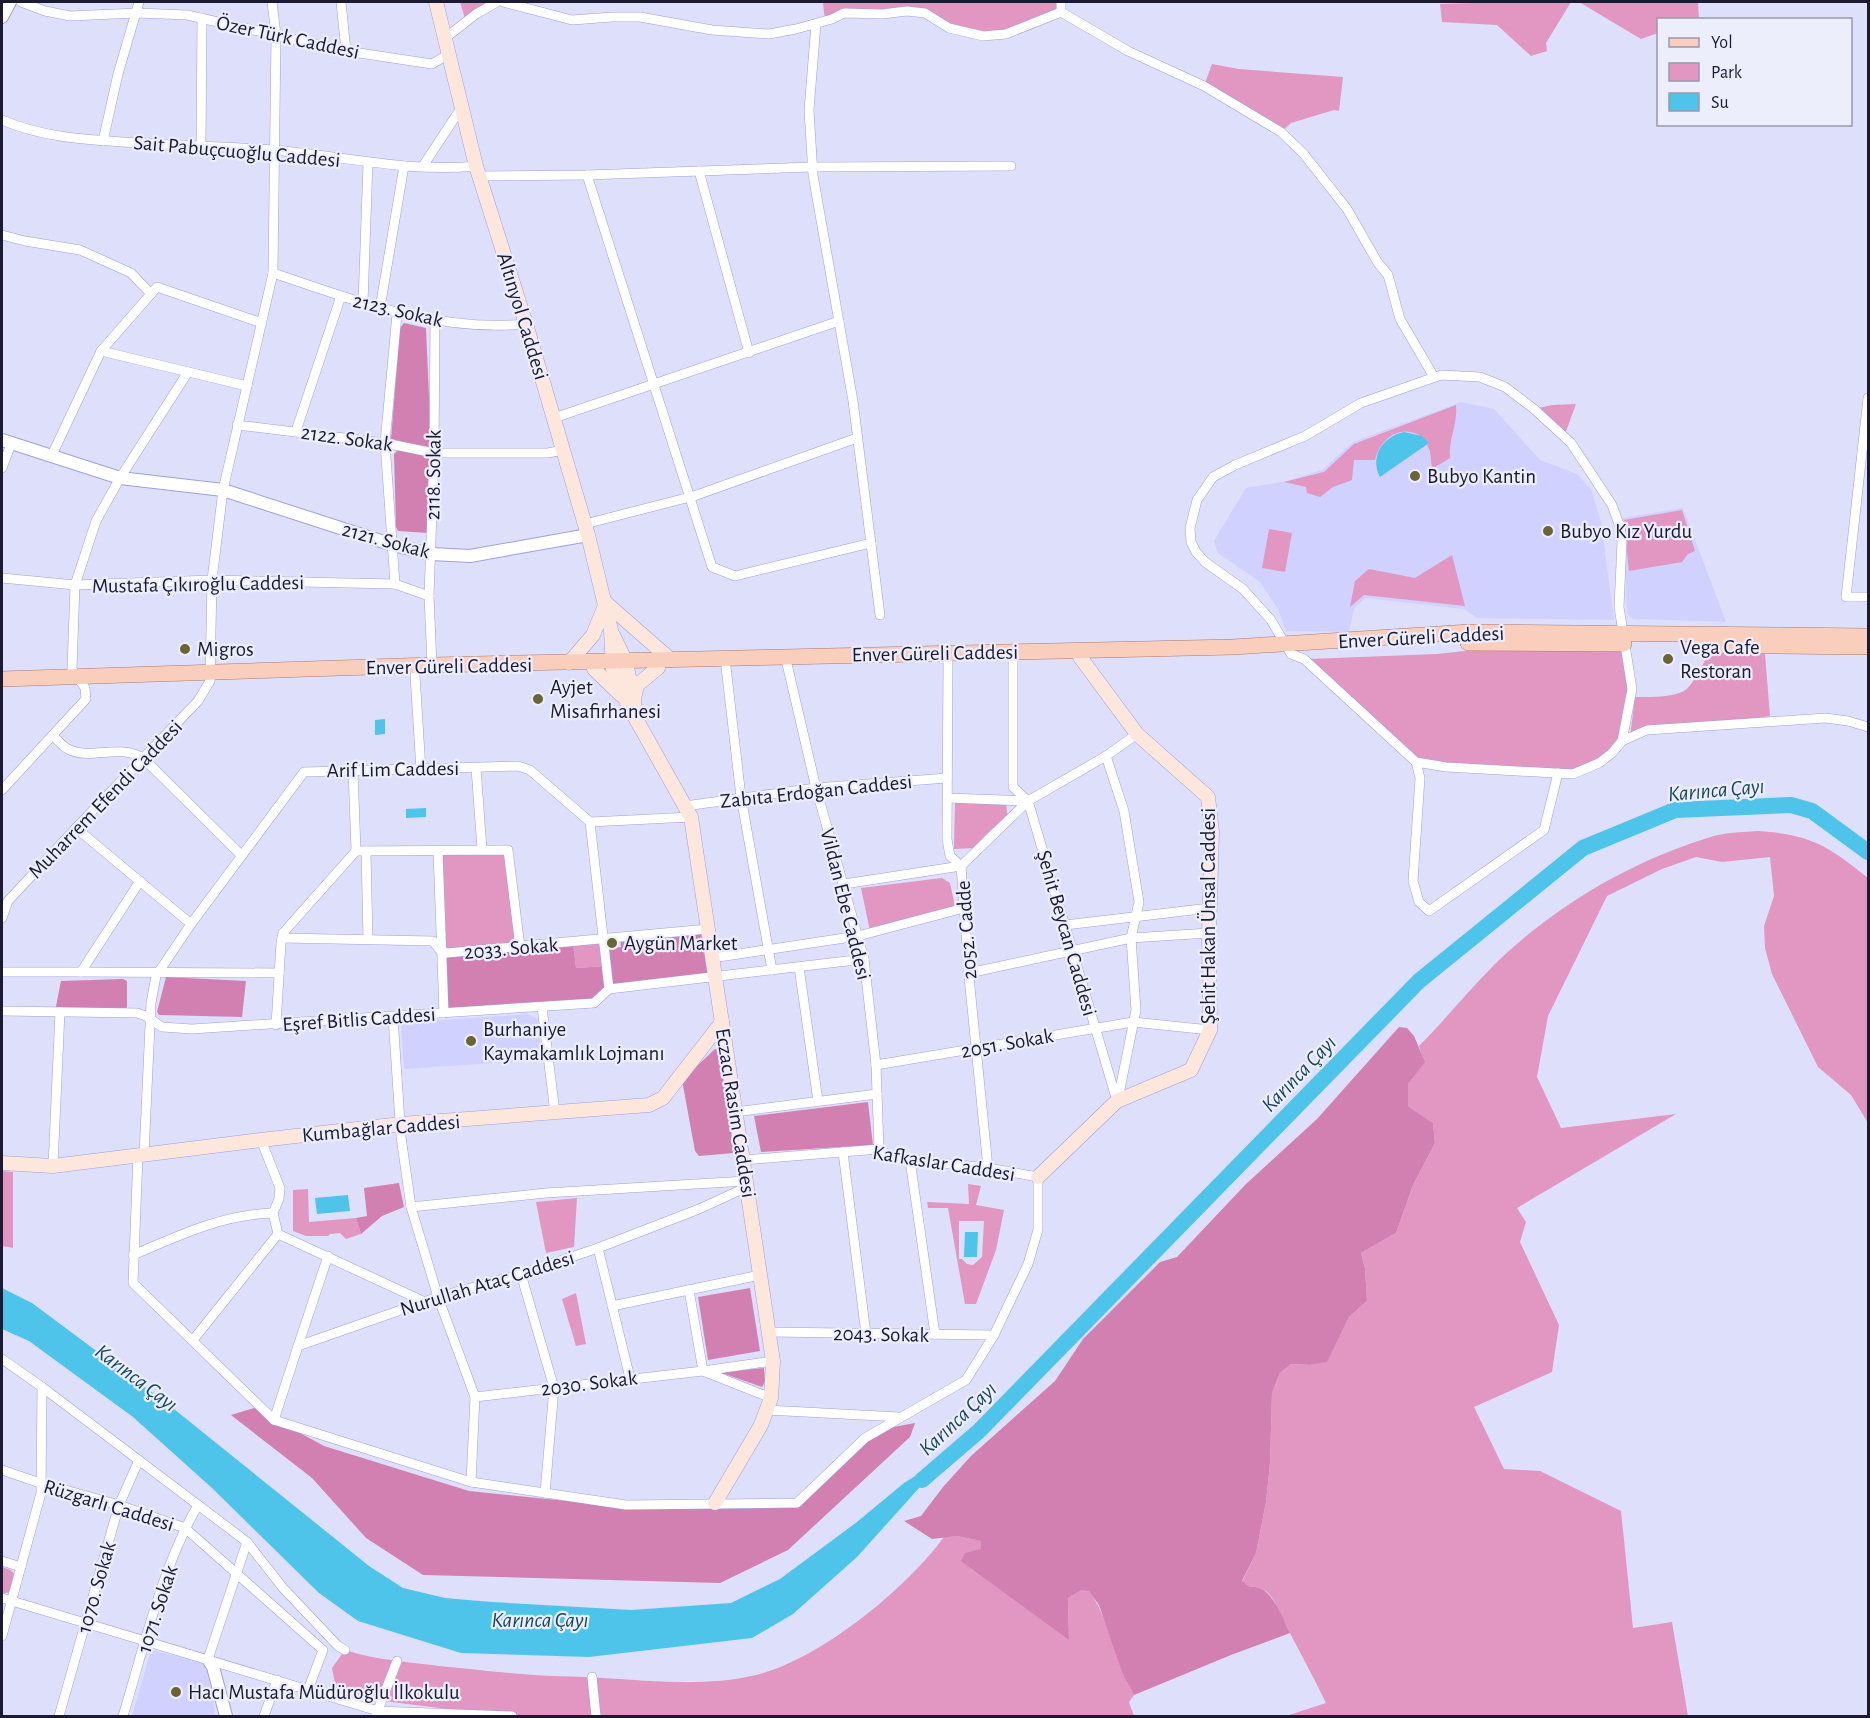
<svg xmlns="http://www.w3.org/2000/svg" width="1870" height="1718" viewBox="0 0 1870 1718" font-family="'Alegreya Sans',sans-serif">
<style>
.built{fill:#d0d1ff}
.green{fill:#e197c2;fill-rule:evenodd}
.forest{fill:#d280b1}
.water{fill:#4fc4eb}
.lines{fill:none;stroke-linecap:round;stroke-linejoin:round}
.river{stroke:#4fc4eb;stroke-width:16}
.minor-casing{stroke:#9f9fe0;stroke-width:10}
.tertiary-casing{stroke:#9f9fe0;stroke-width:14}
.secondary-casing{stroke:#9f9fe0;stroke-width:15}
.primary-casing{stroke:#aa7a6e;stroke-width:16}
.minor{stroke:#fff;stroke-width:9}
.tertiary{stroke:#fff;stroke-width:12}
.secondary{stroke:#fde7dd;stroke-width:14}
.primary{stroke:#facebc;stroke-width:15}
.poi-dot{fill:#696431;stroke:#edeefc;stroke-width:2}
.labels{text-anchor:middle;stroke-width:4.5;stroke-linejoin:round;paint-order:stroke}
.street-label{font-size:21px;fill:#1b1a32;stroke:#edeefc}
.poi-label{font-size:21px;fill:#1b1a32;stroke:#edeefc;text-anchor:start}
.water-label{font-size:22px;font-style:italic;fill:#164859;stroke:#edeefc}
</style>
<rect width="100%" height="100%" fill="#dedffb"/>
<!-- built -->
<g class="built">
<path d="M1461,402L1494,409L1540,460L1577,474L1591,489L1601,522L1614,620L1477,618L1464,609L1365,598L1354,609L1349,632L1286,631L1278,609L1260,582L1218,553L1214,541L1246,488L1287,481L1322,470L1353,442Z"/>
<path d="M1683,508L1726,622L1633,619L1627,613L1623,518Z"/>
<path d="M528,1014L539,1020L541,1060L404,1069L401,1023Z"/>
<path d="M151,1650L201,1662L210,1667L215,1716H132Z"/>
</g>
<!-- green -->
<g class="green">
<path d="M460,2H497L466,22Z"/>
<path d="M823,2H1061V12L1006,34H970L925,13H844L825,21Z"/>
<path d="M1502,2H1571L1546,43L1547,51L1531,56L1497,25L1442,22L1440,4Z"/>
<path d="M1579,2H1698L1699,19L1658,20V33L1641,39Z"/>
<path d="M1212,64L1239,69L1343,77L1339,111L1334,110L1291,123L1281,132L1204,86Z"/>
<path d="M1576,404L1564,437L1534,409L1552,405Z"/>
<path d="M1456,405C1458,424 1448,440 1450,458L1432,469L1430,451L1427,445L1429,443C1408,421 1382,433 1375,460H1354L1352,480L1333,487L1320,497L1307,493L1306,487L1284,482L1324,472L1354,444Z"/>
<path d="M1682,510L1695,551L1688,554L1682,562L1629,571L1624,520Z"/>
<path d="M1269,529L1292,533L1285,572L1262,568Z"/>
<path d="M1452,555L1465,606L1364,595L1350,607L1355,581L1369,569L1415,578Z"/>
<path d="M1474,650H1625L1632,689L1622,741L1612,753L1573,774L1416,762L1309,659L1437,654Z"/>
<path d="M1710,650L1765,654L1770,716L1630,737L1635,697C1650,697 1670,698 1684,691C1694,685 1705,660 1710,650Z"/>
<path d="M955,801L1006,802L1008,820C992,826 985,835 974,848L954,849Z"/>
<path d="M1759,831C1812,835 1828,846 1868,878V1123L1851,1095L1818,1067L1772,974L1765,948L1764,926L1774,896L1770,857L1722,862L1696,857L1662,869L1607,896L1548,1016L1537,1077L1561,1128L1676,1114L1517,1208L1526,1222L1520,1242L1559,1325L1552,1372L1474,1407L1504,1469L1540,1471L1621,1511L1633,1628L1672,1622L1688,1716H1286L1326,1703C1312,1674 1296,1645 1281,1616C1276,1607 1275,1599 1267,1592C1261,1588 1256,1586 1250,1587L1242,1582L1256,1553L1266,1502L1270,1463L1272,1393L1280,1373L1291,1364L1310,1365L1327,1361L1349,1317L1367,1301L1365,1268L1361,1253L1396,1233L1413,1185L1435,1143L1433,1123L1408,1106V1084L1424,1062L1419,1046C1445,1020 1468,991 1494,965C1554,906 1633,860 1714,836C1728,832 1745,832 1759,831Z"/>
<path d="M505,849L520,947L442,951L438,851Z"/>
<path d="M942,878L950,883L955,906L870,931L861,888Z"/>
<path d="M603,939L606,966L576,968L573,942Z"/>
<path d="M2,1171L13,1172V1248L2,1246Z"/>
<path d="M968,1184L981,1186L976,1205L1004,1210L996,1250L976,1304H965L948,1208H928L927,1202L969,1204ZM959,1221H984L982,1257L973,1265L967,1264L962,1259H959Z"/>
<path d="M308,1189L309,1222L356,1218L361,1234L346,1239L340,1233L330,1234L328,1236H306L293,1231V1190Z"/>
<path d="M577,1198L574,1247L546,1253L536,1202Z"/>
<path d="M576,1293L586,1344L576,1346L562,1299Z"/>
<path d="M957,1536L982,1541L981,1549L977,1551L1069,1639L1068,1598L1082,1590H1089C1109,1620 1117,1662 1134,1695L1129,1702L1134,1716H502L337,1695L332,1668L345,1650C376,1660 408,1662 439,1666C471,1669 503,1673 534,1675C557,1677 580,1676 603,1678C653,1681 706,1687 756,1675C819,1660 906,1589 944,1537Z"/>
<path d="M2,1567L11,1570L14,1574L10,1592L2,1594Z"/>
</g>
<!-- forest -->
<g class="forest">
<path d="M404,323L426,328L431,443L428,448L391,439L400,328Z"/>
<path d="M401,450L427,455L430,459L428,533L398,531L396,527L394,454L397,451Z"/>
<path d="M708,929L716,977L610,989L594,1003L444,1013L442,951L573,942L576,968L606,966L605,949L621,947L620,937Z"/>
<path d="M166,977L246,981L242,1017L159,1015L157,1012Z"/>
<path d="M123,979L127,981V1007L125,1009L57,1008L56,1006L61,981Z"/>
<path d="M1399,1027L1407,1028L1414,1036L1425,1062L1408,1084V1106L1433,1123L1435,1143L1413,1185L1396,1233L1361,1253L1365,1268L1367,1301L1349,1317L1327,1362L1310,1365L1291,1364L1280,1373L1272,1393L1270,1463L1266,1502L1256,1553L1242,1581L1250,1587C1272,1584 1281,1617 1290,1633L1231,1655L1134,1695L1122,1672L1099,1605L1089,1591L1082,1590L1068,1598L1069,1640L961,1561L965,1553L981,1549V1541L957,1536L932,1539L904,1521L921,1516L943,1487L971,1456L1055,1381L1083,1339L1160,1262L1177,1257L1246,1184L1317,1119Z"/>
<path d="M715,1049L719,1050L734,1153L699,1156L695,1151L682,1080Z"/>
<path d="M868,1102L873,1145L761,1152L754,1116Z"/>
<path d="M399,1183L404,1207L382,1216L361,1234L356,1218L367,1216L364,1188Z"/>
<path d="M750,1288L760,1351L708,1360L698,1297Z"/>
<path d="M764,1368L765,1382L762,1387L719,1372Z"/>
<path d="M254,1408L324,1446L469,1491L587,1503H800L872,1431L915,1423L910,1437L788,1550L720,1583L423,1575L366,1538L312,1478L231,1415Z"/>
</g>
<!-- water -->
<g class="water">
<path d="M1404,432L1422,436L1429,443L1380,477C1369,457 1383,436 1404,432Z"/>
<path d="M385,719V734L375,735V720Z"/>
<path d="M426,808V817L406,818V809Z"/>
<path d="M348,1195L350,1211L317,1214L315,1198Z"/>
<path d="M965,1232H978L977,1257H964Z"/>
<path d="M2,1288L32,1303L169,1405L369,1566L403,1588L445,1598L492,1602L631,1610L731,1603L780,1579L857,1522L904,1483L920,1473L938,1467L857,1557L793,1614L752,1638L589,1657L461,1653L358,1621L319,1593L212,1488L133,1417L29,1341L2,1329Z"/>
</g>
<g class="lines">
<!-- river -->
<path class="river" d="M922,1480L979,1431L1419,981L1583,848L1675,810L1791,805L1812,811L1868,852"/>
<!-- minor casing -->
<g class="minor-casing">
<g id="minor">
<path d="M21,2L45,11L70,16L137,13L187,15L346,51L432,64L447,55"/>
<path d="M341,2L346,51"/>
<path d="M503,2L572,20L612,17H640L712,30L769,34L796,29L832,19L844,13L882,14L907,11L925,13L949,28L983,36L1006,34L1061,12"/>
<path d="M1061,2V12L1128,51L1204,86L1281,132L1303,153L1347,209L1378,263L1388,275L1400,319L1434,377"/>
<path d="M816,24L809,110L813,175L853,401L880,615"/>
<path d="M444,39L476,14L497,2"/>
<path d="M2,120C46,139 93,140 140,143C184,145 228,147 272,150C340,155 407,173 476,166"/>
<path d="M103,141L118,74L139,2"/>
<path d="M201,146L202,18"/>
<path d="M423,166L461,108"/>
<path d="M699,171L749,353"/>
<path d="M587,175L712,567L735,576L871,543"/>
<path d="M479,176L587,175L812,167L1011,166"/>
<path d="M2,235L25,241L80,250L131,273L151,294"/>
<path d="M273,273C356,301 436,332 526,324"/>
<path d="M363,303L368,163"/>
<path d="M380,308L404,166"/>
<path d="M397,314L385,443L395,584L429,596"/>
<path d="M101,351L247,386"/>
<path d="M1441,375L1480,377L1505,387L1534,409L1571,443L1612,505L1620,527L1622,542L1619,607L1632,689L1622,741L1612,753L1599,763L1573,774L1446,767L1416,762L1304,659L1291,654L1271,620L1243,589L1205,562L1196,552L1191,542L1190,528L1197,500L1213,477L1235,465L1305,436L1361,403Z"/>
<path d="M1868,398L1846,597H1868"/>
<path d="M554,418L839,321"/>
<path d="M237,425L385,443L434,453H548L563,450"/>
<path d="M296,431L341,296"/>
<path d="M51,457L101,351L157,287L262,323"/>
<path d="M2,468L11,444"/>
<path d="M585,524L694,496L857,438"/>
<path d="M2,578L75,585L212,580L395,584"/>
<path d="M1013,659V787L1028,801L1117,1101"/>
<path d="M948,661L947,839L950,856L961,866L970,987L988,1168"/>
<path d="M787,664L816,788L864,959L876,1065L879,1149"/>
<path d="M432,665L429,596L434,453L435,321"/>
<path d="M726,667L741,797L772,970"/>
<path d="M415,675L421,770"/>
<path d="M53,736C58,740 62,746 68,749C90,761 119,743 143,758L241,855"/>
<path d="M1622,741L1647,730L1825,718L1848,721L1868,727"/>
<path d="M1106,756L1124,811L1139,902L1131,938L1136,1010L1118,1099"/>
<path d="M1416,762L1420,778L1413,881L1419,902L1429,911L1544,830L1558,773"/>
<path d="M476,768L482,849"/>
<path d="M353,771L356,851L508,850L520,947"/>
<path d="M2,790L86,699L85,688L72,669L75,585L96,521L120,478L188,372"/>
<path d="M948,798L1028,801"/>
<path d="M685,806L816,788L947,778"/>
<path d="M590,822L691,817"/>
<path d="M76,828L191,924"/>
<path d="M366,851L368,939"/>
<path d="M438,851L444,1013"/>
<path d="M844,884L961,866L1028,801L1106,756L1137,734"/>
<path d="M2,918L8,901L76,828L198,701L210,681L212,580L223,490L273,273L276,35L272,2"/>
<path d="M1065,925L1210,908"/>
<path d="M282,938L433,941L439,949L447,953L708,929"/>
<path d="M712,958L858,936L964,908"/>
<path d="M799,967L818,1101"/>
<path d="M2,972H81L140,881"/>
<path d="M81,972L279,973"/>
<path d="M969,973L1131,938L1209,933"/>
<path d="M542,1007L555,1113"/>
<path d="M2,1011L137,1013L146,1016L162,1027L192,1029L594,1003L609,989L864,959"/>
<path d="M393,1017L401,1137L411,1207L438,1297L475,1397L471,1482"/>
<path d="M276,1025L281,943L283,933L356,851"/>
<path d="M876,1065L1133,1022L1210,1030"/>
<path d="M735,1112L877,1094"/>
<path d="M261,1140L280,1188L279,1199L273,1213"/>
<path d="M843,1152L866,1334"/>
<path d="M144,1155L151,1003L156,976L191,924L304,772L518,766L530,770L590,822L609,989"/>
<path d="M138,1156L133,1283L274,1420L471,1482L626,1505L797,1503L865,1438L966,1380L994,1335L1028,1264L1038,1230V1177L988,1168L893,1158L879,1149L743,1160"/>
<path d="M910,1160L935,1334"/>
<path d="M53,1166L60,1012"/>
<path d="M411,1207L546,1193L746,1181"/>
<path d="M598,1248L630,1378"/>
<path d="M133,1255C180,1235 221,1215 273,1213L278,1234L425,1302"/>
<path d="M521,1274L554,1388L545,1493"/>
<path d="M689,1290L703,1371L771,1398"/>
<path d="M612,1306L760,1275"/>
<path d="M769,1332L994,1335"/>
<path d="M193,1340L278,1234"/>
<path d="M298,1346L328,1256"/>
<path d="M2,1359L42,1387L247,1542L283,1588L338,1646L345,1650"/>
<path d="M475,1397L703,1371L773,1361"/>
<path d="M767,1410L899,1417"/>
<path d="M274,1420L298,1346L438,1297L521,1274L598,1248L699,1209L747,1187"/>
<path d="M2,1470L40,1483L119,1505L185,1528L323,1650L308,1690"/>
<path d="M2,1561L21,1567"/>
<path d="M2,1598L378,1711L512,1716"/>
<path d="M2,1636L41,1493L42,1387"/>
<path d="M208,1659L247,1542"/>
<path d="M592,1677L596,1716"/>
<path d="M376,1715L397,1661"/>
<path d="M59,1716L119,1505L139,1460"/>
<path d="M123,1716C144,1647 162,1567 198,1505"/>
<path d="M264,1716L277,1680"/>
</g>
</g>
<!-- tertiary casing -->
<g class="tertiary-casing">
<g id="tertiary">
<path d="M2,17L10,2"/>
<path d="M2,440L120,478L223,490L393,545L431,554L470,556L588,535"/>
<path d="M208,1659L213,1667L226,1716"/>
</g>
</g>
<!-- secondary casing -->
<g class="secondary-casing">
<g id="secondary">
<path d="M436,2L476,166L526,324L588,535L611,630L613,669L627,703L691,817L773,1361L771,1398L761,1425L715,1503"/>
<path d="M613,635L626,662L635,708"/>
<path d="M569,663L593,635L606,603L671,660"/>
<path d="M594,669L621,695"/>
<path d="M634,699L637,685L658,668"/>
<path d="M2,1163L53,1166L261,1140L401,1124L649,1105L663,1098L722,1022"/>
<path d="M1038,1177L1117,1101L1191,1070L1210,1030L1209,933L1212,832L1208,797L1137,734L1080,657"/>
</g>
</g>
<!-- primary casing -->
<g class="primary-casing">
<g id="primary">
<path d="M1468,643L1624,644"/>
<path d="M1699,645L1868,647"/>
<path d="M2,679L432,665L1233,647L1470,632L1868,636"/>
</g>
</g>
<!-- minor -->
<use href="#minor" class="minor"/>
<!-- tertiary -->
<use href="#tertiary" class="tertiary"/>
<!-- secondary -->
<use href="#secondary" class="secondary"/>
<!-- primary -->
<use href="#primary" class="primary"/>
</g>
<!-- markers -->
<g class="poi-dot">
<circle cx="1415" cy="476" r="6"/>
<circle cx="1548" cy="531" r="6"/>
<circle cx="185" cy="649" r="6"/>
<circle cx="1668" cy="659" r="6"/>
<circle cx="538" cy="699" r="6"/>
<circle cx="612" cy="943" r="6"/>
<circle cx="471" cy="1041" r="6"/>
<circle cx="176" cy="1692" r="6"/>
</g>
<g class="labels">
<!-- street labels -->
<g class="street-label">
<text transform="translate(288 37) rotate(12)" y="7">Özer Türk Caddesi</text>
<text transform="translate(237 151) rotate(5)" y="7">Sait Pabuçcuoğlu Caddesi</text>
<text transform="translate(398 310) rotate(13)" y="7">2123. Sokak</text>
<text transform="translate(523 316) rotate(73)" y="7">Altınyol Caddesi</text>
<text transform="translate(347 438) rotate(8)" y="7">2122. Sokak</text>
<text transform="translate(433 475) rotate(-89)" y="7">2118. Sokak</text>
<text transform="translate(386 540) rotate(15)" y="7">2121. Sokak</text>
<text transform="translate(198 584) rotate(-1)" y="7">Mustafa Çıkıroğlu Caddesi</text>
<text transform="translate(1421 637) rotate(-3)" y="7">Enver Güreli Caddesi</text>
<text transform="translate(935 653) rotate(-1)" y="7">Enver Güreli Caddesi</text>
<text transform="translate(449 666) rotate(-1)" y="7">Enver Güreli Caddesi</text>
<text transform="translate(393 769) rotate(-1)" y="7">Arif Lim Caddesi</text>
<text transform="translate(816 791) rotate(-6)" y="7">Zabıta Erdoğan Caddesi</text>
<text transform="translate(105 799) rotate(-46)" y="7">Muharrem Efendi Caddesi</text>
<text transform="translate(846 904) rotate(76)" y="7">Vildan Ebe Caddesi</text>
<text transform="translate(1208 916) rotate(-90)" y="7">Şehit Hakan Ünsal Caddesi</text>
<text transform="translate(966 930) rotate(-94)" y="7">2052. Cadde</text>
<text transform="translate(1067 933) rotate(74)" y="7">Şehit Beycan Caddesi</text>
<text transform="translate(511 948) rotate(-5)" y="7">2033. Sokak</text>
<text transform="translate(359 1019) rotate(-4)" y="7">Eşref Bitlis Caddesi</text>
<text transform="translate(1007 1043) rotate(-10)" y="7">2051. Sokak</text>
<text transform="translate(736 1113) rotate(81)" y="7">Eczacı Rasim Caddesi</text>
<text transform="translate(381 1128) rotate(-5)" y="7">Kumbağlar Caddesi</text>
<text transform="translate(944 1163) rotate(9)" y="7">Kafkaslar Caddesi</text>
<text transform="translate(487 1283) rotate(-17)" y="7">Nurullah Ataç Caddesi</text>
<text transform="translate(881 1334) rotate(1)" y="7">2043. Sokak</text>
<text transform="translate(589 1383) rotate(-7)" y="7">2030. Sokak</text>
<text transform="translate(109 1505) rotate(17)" y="7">Rüzgarlı Caddesi</text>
<text transform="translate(96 1587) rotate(-74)" y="7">1070. Sokak</text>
<text transform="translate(157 1609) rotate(-72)" y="7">1071. Sokak</text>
</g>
<!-- poi labels -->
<g class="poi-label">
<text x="1427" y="483">Bubyo Kantin</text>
<text x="1560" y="538">Bubyo Kız Yurdu</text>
<text x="1680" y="654">Vega Cafe<tspan x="1680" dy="24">Restoran</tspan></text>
<text x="197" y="656">Migros</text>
<text x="550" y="694">Ayjet<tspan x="550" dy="24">Misafirhanesi</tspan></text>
<text x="624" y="950">Aygün Market</text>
<text x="483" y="1036">Burhaniye<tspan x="483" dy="24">Kaymakamlık Lojmanı</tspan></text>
<text x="188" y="1699">Hacı Mustafa Müdüroğlu İlkokulu</text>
</g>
<!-- water labels -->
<g class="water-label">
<text transform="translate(1716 789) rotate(-5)" y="8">Karınca Çayı</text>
<text transform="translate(1298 1073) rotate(-46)" y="8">Karınca Çayı</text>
<text transform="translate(137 1377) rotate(37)" y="8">Karınca Çayı</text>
<text transform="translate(957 1418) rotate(-43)" y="8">Karınca Çayı</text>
<text x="540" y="1627">Karınca Çayı</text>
</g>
</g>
<!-- border -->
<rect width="1870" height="1718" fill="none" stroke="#1b1a32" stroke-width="6"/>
<!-- legend -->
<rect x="1657" y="18" width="195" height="108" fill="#edeefc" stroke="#9999ab" stroke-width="1.5"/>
<rect x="1669" y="38" width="30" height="9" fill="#facebc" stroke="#9999ab" stroke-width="1.5"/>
<text x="1711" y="48" font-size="18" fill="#1b1a32">Yol</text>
<rect x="1669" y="63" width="30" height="18" fill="#e197c2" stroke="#9999ab" stroke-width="1.5"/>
<text x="1711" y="78" font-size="18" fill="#1b1a32">Park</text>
<rect x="1669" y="93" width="30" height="18" fill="#4fc4eb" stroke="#9999ab" stroke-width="1.5"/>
<text x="1711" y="108" font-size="18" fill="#1b1a32">Su</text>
</svg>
